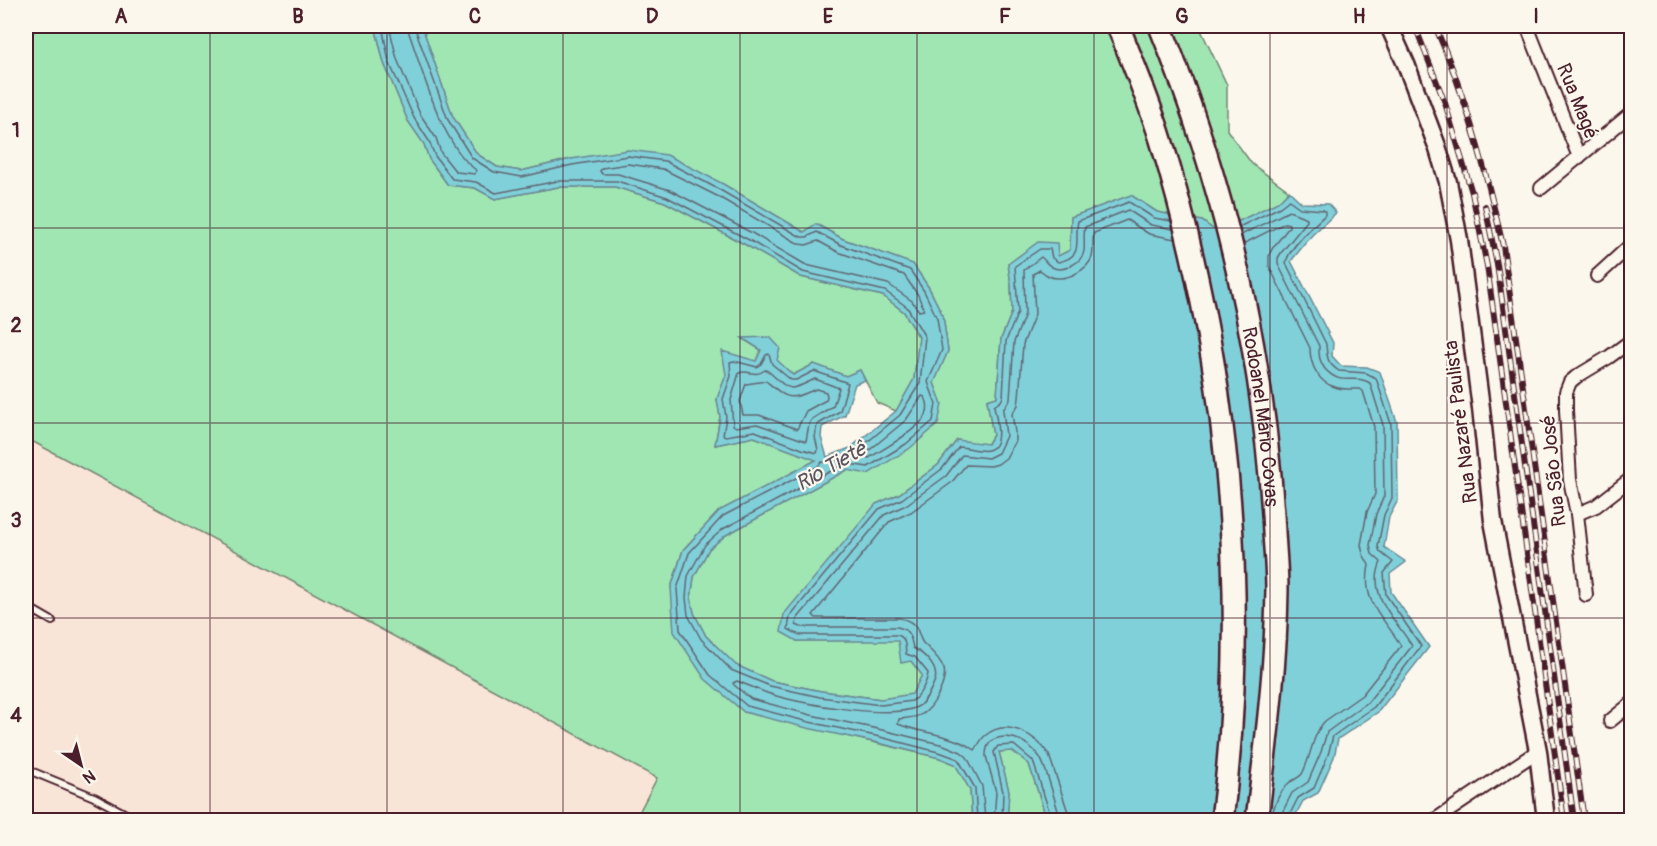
<svg xmlns="http://www.w3.org/2000/svg" width="1657" height="846" viewBox="0 0 1657 846" font-family="Pangolin,sans-serif">
<style>
.built{fill:#f9e5d8}
.green{fill:#9fe6b3;stroke:#74826f;stroke-width:1.5}
.water{fill:#80d0da;stroke:#6a8994;stroke-width:1.5}
.lines{fill:none;stroke-linecap:round;stroke-linejoin:round}
.shore{stroke:#606671;stroke-width:1.5}
.lane-casing{stroke:#4a1f2b;stroke-width:10}
.street-casing{stroke:#4a1f2b;stroke-width:16}
.secondary-casing{stroke:#4a1f2b;stroke-width:21}
.highway-casing{stroke:#4a1f2b;stroke-width:26}
.lane{stroke:#fbf7ec;stroke-width:6}
.street{stroke:#fbf7ec;stroke-width:12}
.secondary{stroke:#fbf7ec;stroke-width:16}
.highway{stroke:#fbf7ec;stroke-width:21}
.rail-casing{stroke:#4a1f2b;stroke-width:6}
.rail{stroke:#fbf7ec;stroke-width:4;stroke-dasharray:11;stroke-linecap:butt}
.grid{fill:none;stroke:#4a1f2b;stroke-width:1.5;stroke-opacity:0.55}
.labels{text-anchor:middle;stroke-width:4.5;stroke-linejoin:round;paint-order:stroke}
.street-label{font-size:20px;fill:#4a1f2b;stroke:#fbf7ec}
.water-label{font-size:21px;font-style:italic;fill:#5a5460;stroke:#fbf7ec}
.neatline{fill:none;stroke:#4a1f2b;stroke-width:2}
.grid-label{font-size:20px;text-anchor:middle;font-weight:bold;fill:#4a1f2b}
</style>
<rect width="100%" height="100%" fill="#fbf7ec"/>
<filter id="ink" filterUnits="userSpaceOnUse"><feTurbulence type="fractalNoise" baseFrequency=".0167" numOctaves="2"/><feDisplacementMap in="SourceGraphic" scale="12" xChannelSelector="R" yChannelSelector="G"/><feConvolveMatrix kernelMatrix="1 2 1 2 8 2 1 2 1" color-interpolation-filters="sRGB"/></filter>
<g filter="url(#ink)">
<!-- built -->
<path class="built" d="M26,438L658,778L635,820H26Z"/>
<!-- green -->
<g class="green">
<path d="M36,26H375L384,63L408,121L424,144L429,159L448,185L475,188L495,199L558,187H615L665,202L746,245L801,277L883,296L904,312L919,338L914,379L896,411L877,403L860,370L846,376L814,364L793,375L776,360L780,348L743,339L761,350L756,361L726,375L717,399L720,417L715,445L754,437L817,460L719,511L683,550L671,588L744,712L940,758L955,764L970,790L972,820H635L657,778L26,438V48Z"/>
<path d="M422,26H1199L1227,85V130L1252,164L1289,191L1278,202L1217,232L1202,221L1157,212L1131,195L1071,217L1070,250L1058,257L1008,264L1011,284L1012,312L1001,339L997,397L987,400L993,435L987,445L957,440L938,465L899,494L876,504L797,641L898,640L911,661L922,675L912,695L881,699L821,691L772,681L735,665L706,636L694,613L691,598L694,577L709,549L726,535L847,470L942,404L934,383L948,351L943,316L929,288L913,264L843,239L816,224L804,232L723,184L571,159L521,171L497,167L477,154L453,117Z"/>
<path d="M1012,750L1029,764L1047,820H1007L1009,791L999,752Z"/>
</g>
<!-- water -->
<path class="water" d="M375,26H422L453,117L477,154L497,167L521,171L571,159L628,150L667,155L723,184L804,232L816,224L843,239L913,264L929,288L943,316L948,351L934,383L942,404L938,424L909,449L868,474L847,470L726,535L709,549L694,577L691,598L694,613L706,636L736,665L772,681L821,691L881,699L912,694L922,675L911,661L901,663L898,641H797L781,632L784,614L876,504L899,494L938,465L957,440L988,444L993,435L987,400L997,397L1001,339L1012,312L1011,284L1008,264L1038,242L1057,243L1058,256L1070,250L1071,217L1131,195L1157,212L1202,221L1217,232L1278,202L1289,191L1302,203L1328,204L1336,213L1312,235L1291,261L1333,343L1332,356L1341,366L1367,367L1380,372L1397,422L1398,500L1389,517L1384,547L1406,562L1390,574L1391,592L1429,647L1378,712L1338,739L1334,757L1318,793L1303,801L1293,820H1047L1029,764L1012,751L999,752L1009,791L1007,820H972L970,790L955,764L940,758L874,742L807,728L744,712L705,679L674,632L671,588L683,550L719,511L816,460L754,437L715,445L720,417L717,399L726,375L722,351L756,361L761,350L742,338L770,337L780,348L777,360L793,375L814,364L846,376L860,370L865,380L855,384L845,415L822,427L821,437L827,457L850,448L896,411L914,379L919,337L904,312L883,296L801,277L746,245L665,202L615,187H558L495,199L475,188L448,185L429,159L424,144L408,121L384,63Z"/>
<g class="lines">
<!-- shore -->
<g class="shore">
<path d="M382,26L389,62L414,118L429,141L435,156L452,179L476,182L496,193L558,181H617L667,197L749,240L803,272L885,291L907,307L925,337L920,383L900,415L854,453L830,462H822L817,467L723,516L689,553L677,589L680,630L710,675L747,706L809,722L876,736L942,753L958,759L975,788L977,820"/>
<path d="M389,26L397,59L420,114L436,138L441,153L456,172L475,174L476,170C442,146 423,72 409,33L408,26"/>
<path d="M416,26V31L448,120L472,158L494,172L522,177L572,165L628,156L665,161L720,190L801,237H807L817,232L841,245L910,270L924,291L937,318L942,350L928,382L936,404L933,421L906,444L868,467L849,464H844L723,529L705,545L688,576L686,598L688,615L701,639L731,670L770,686L820,697L881,705L912,701C920,696 927,682 928,673L915,657L906,654C905,646 906,637 897,635H799L788,629L790,616L879,509L902,499L942,469L959,447C968,447 980,452 988,450C1004,447 996,417 994,406L1001,401L1003,397L1006,341L1018,312L1015,266L1040,249H1050L1052,258L1058,262C1085,257 1074,241 1078,221L1129,202L1154,218L1171,221"/>
<path d="M628,164L663,169L717,196L799,244L806,245L818,241L838,252L904,275L918,295L924,310L919,311L912,301L888,284L806,265L752,233L670,190L618,174H602L600,171L602,168Z"/>
<path d="M1239,227L1280,207L1289,200L1300,208L1323,210L1325,211V215C1314,225 1288,248 1286,263L1326,344C1327,358 1327,363 1339,371L1366,373L1376,378L1391,424L1392,498L1384,515L1378,546L1380,552L1393,562L1384,573L1386,595L1421,646L1374,707L1333,736L1328,755L1314,788L1298,798L1289,816L1288,820"/>
<path d="M1241,235L1289,211L1307,218V221L1281,253L1278,258V264L1319,346C1319,356 1319,361 1325,369C1342,388 1354,373 1370,383L1383,425L1384,496L1376,514L1370,545L1372,554L1381,562C1366,596 1396,619 1412,646L1368,702L1327,732L1321,752L1308,782L1292,793L1282,813L1281,820"/>
<path d="M1243,244L1285,223L1289,224V227L1272,249L1269,256V266L1310,348C1310,364 1318,383 1335,387C1343,390 1352,389 1360,389L1363,391L1374,427L1375,494L1367,512L1361,545L1363,554L1369,565C1361,604 1384,616 1401,646L1362,695L1325,721C1312,734 1311,758 1302,774C1299,778 1295,779 1290,782C1280,790 1272,808 1272,820"/>
<path d="M769,354L772,364L791,380H796L814,371L848,383L840,411L817,425L815,437L818,450L817,453L802,449L755,431L726,436L723,435L726,417L723,399L731,376L730,362L734,361L757,367L761,364L766,355Z"/>
<path d="M765,370L768,371C792,392 787,392 815,379L839,388L833,406L812,419L809,424L806,441L757,424L736,427L733,425L731,400L739,373C749,369 754,378 765,370Z"/>
<path d="M766,381C789,400 788,401 816,389L826,392L827,396L826,400L806,411L797,429L759,415H743L740,401L746,384Z"/>
<path d="M922,396L925,397C928,403 929,408 926,415C921,428 882,450 869,458L866,457V453L906,420Z"/>
<path d="M985,820L982,786L967,757L961,752L944,745L878,729L811,715L751,699L734,685L733,683L737,681C747,685 757,689 767,693C796,703 890,720 917,707C925,703 932,688 935,680C939,667 923,653 913,648C911,637 909,629 897,627H801L796,625L797,619L884,515L906,505L946,476L962,455L988,458L998,453L1006,436L1003,410L1010,399L1014,342L1025,314L1024,270L1041,257C1045,260 1047,265 1052,267C1062,273 1082,263 1084,251C1085,243 1083,235 1085,227L1128,210L1151,225L1173,229"/>
<path d="M994,820L996,792L986,756C986,748 989,740 998,738C1014,734 1029,743 1039,756C1046,765 1055,802 1059,814L1060,820"/>
<path d="M1002,820L1003,792L994,752L998,746L1014,745L1033,761L1052,820"/>
<path d="M1069,820L1068,812L1049,755C1037,736 1007,717 986,735C980,739 979,746 975,750C952,734 923,734 898,724L899,719C907,718 916,718 922,714C934,708 947,681 944,669C940,658 930,650 923,643C920,639 921,639 919,634C916,624 908,619 898,618H816L813,615L889,522L911,512L951,483L966,465L991,466L998,464L1006,458L1015,441V432L1012,414L1018,405L1019,398L1023,344L1035,314L1033,274L1040,270C1045,274 1050,278 1057,278C1070,279 1088,269 1092,257C1094,249 1092,241 1094,233L1127,220L1149,234L1175,239"/>
</g>
<!-- lane casing -->
<g class="lane-casing">
<g id="lane">
<path d="M26,606L52,621"/>
<path d="M26,769L94,797L137,820"/>
</g>
</g>
<!-- street casing -->
<g class="street-casing">
<g id="street">
<path d="M1527,26L1579,157"/>
<path d="M1541,188L1632,113"/>
<path d="M1597,276L1632,244"/>
<path d="M1577,514L1596,506L1632,478"/>
<path d="M1586,595L1577,514L1570,480L1566,410V392L1570,382L1576,377L1609,357L1632,340"/>
<path d="M1610,721L1632,703"/>
<path d="M1435,820L1538,751"/>
</g>
</g>
<!-- secondary casing -->
<g class="secondary-casing">
<path id="secondary" d="M1389,26L1406,64L1437,146L1448,182L1459,240L1481,408L1493,521L1538,751L1546,820"/>
</g>
<!-- highway casing -->
<g class="highway-casing">
<g id="highway">
<path d="M1118,26C1133,63 1149,101 1161,140C1228,359 1251,593 1222,820"/>
<path id="s1" d="M1160,26C1225,186 1265,358 1274,532C1275,551 1277,571 1277,590C1276,667 1266,744 1257,820"/>
</g>
</g>
<!-- lane -->
<use href="#lane" class="lane"/>
<!-- street -->
<use href="#street" class="street"/>
<!-- secondary -->
<use href="#secondary" class="secondary"/>
<!-- highway -->
<use href="#highway" class="highway"/>
<!-- rail casing -->
<g class="rail-casing">
<g id="rail">
<path d="M1415,26L1445,103L1472,193L1487,266L1564,820"/>
<path d="M1435,26C1466,96 1486,171 1503,246L1584,820"/>
<path d="M1485,206L1497,264L1574,820"/>
</g>
</g>
<!-- rail -->
<use href="#rail" class="rail"/>
</g>
</g>
<!-- grid -->
<path class="grid" d="M210,26V820M387,26V820M563,26V820M740,26V820M917,26V820M1094,26V820M1270,26V820M1447,26V820M26,228H1632M26,423H1632M26,618H1632"/>
<g class="labels">
<!-- street labels -->
<g class="street-label">
<text transform="translate(1578 101) rotate(68)" y="7">Rua Magé</text>
<text dy="7" stroke="none"><textPath href="#s1" startOffset="405">Rodoanel Mário Covas</textPath></text>
<text transform="translate(1460 422) rotate(-97)" y="7">Rua Nazaré Paulista</text>
<text transform="translate(1553 471) rotate(-96)" y="7">Rua São José</text>
</g>
<!-- water labels -->
<g class="water-label">
<text transform="translate(831 466) rotate(-30)" y="7">Rio Tietê</text>
</g>
</g>
<!-- margin -->
<rect width="1657" height="846" fill="none" stroke="#fbf7ec" stroke-width="66"/>
<!-- north arrow -->
<g transform="translate(81 765) rotate(145)" stroke="#fbf7ec" stroke-width="4.5" paint-order="stroke">
<path d="M0-4.5L10 22L0 15L-10 22Z" fill="#4a1f2b"/>
<text y="-9" font-size="16" font-weight="bold" text-anchor="middle" fill="#4a1f2b">N</text>
</g>
<rect x="33" y="33" width="1591" height="780" class="neatline"/>
<g class="grid-label">
<text x="121" y="23">A</text>
<text x="298" y="23">B</text>
<text x="475" y="23">C</text>
<text x="652" y="23">D</text>
<text x="828" y="23">E</text>
<text x="1005" y="23">F</text>
<text x="1182" y="23">G</text>
<text x="1359" y="23">H</text>
<text x="1536" y="23">I</text>
<text x="16" y="137">1</text>
<text x="16" y="332">2</text>
<text x="16" y="527">3</text>
<text x="16" y="722">4</text>
</g>
</svg>
